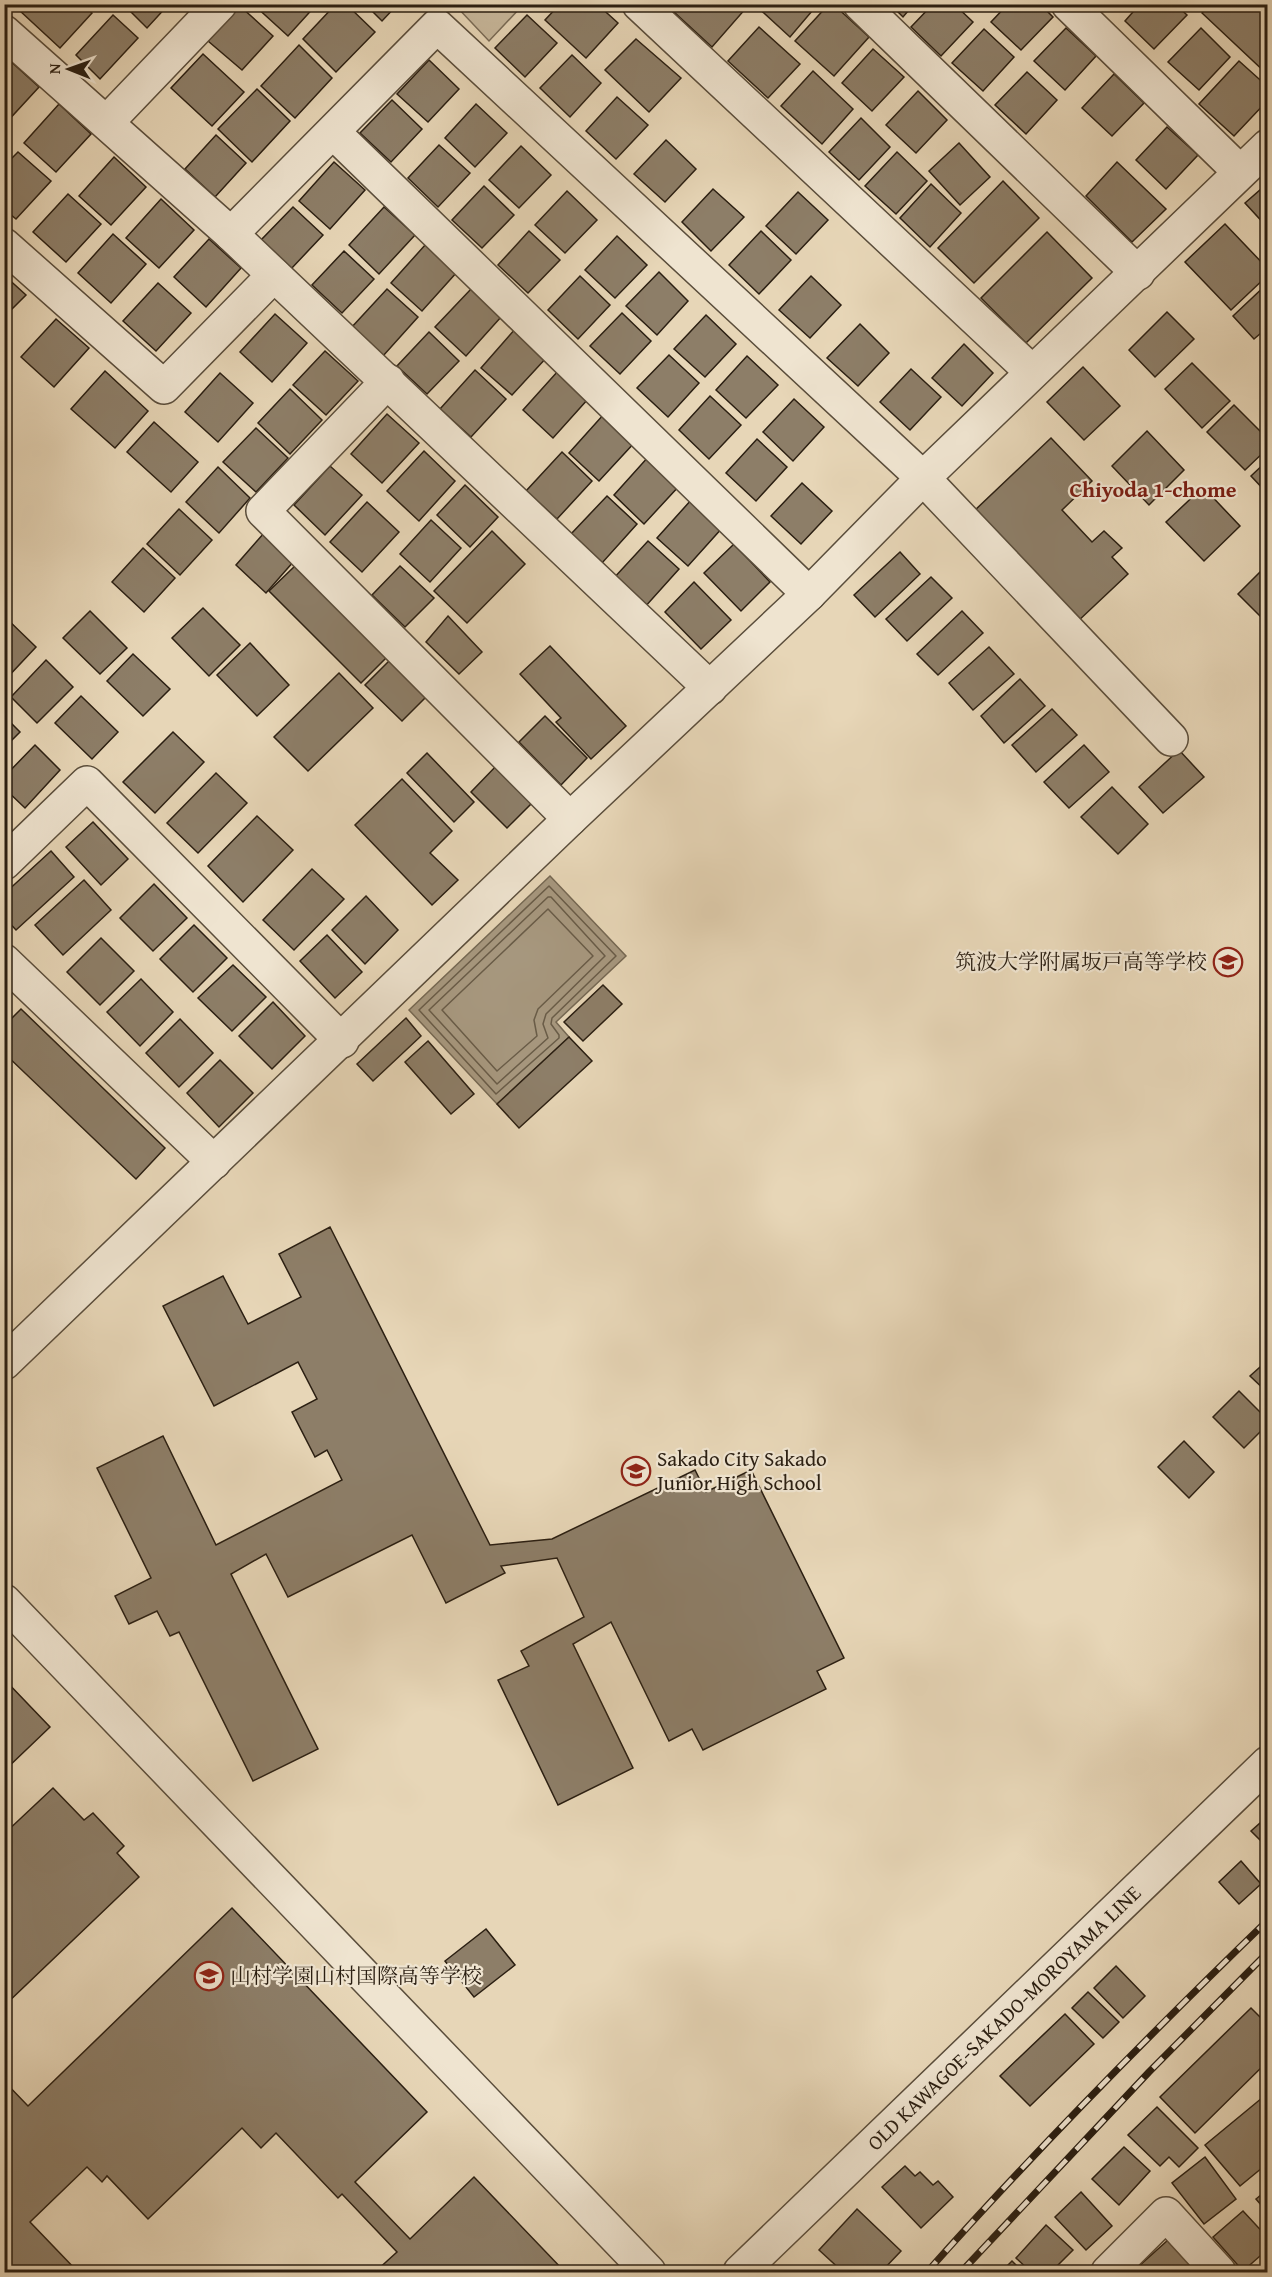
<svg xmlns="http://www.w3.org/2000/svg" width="1272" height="2277" viewBox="0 0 1272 2277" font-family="'Gentium Book Plus','Noto Serif JP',serif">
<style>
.green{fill:#c7b79b;stroke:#796b56;stroke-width:1.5}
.water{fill:#a7987f;stroke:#756853;stroke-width:1.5}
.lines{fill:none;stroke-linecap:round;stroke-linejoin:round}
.shore{stroke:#695c48;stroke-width:1.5}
.building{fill:#8d7e68;stroke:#2b1f12;stroke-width:1.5}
.minor-casing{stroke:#5a4d3b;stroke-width:36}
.tertiary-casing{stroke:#5a4d3b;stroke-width:36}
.minor{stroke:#efe4d0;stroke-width:33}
.tertiary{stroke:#efe4d0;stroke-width:33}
.rail-casing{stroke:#2b1f12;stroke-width:7}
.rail{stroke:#efe4d0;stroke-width:4.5;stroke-dasharray:14;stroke-linecap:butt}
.labels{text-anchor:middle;stroke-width:4.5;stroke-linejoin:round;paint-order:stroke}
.poi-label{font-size:21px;fill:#2b1f12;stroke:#efe4d0;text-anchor:start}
.street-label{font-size:21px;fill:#2b1f12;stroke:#efe4d0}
.neighbourhood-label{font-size:22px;font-weight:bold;fill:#7a1f14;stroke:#efe4d0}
</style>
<rect width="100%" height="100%" fill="#e7d6b7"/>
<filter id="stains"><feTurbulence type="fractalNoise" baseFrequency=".00333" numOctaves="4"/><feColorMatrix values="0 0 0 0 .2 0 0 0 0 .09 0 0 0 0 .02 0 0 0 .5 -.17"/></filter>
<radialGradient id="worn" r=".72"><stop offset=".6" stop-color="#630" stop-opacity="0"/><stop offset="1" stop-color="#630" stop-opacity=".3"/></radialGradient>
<!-- green -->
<path class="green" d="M455,5H528L521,7L489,41Z"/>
<!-- water -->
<path class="water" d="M550,876L626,956L556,1022L569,1037L497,1104L409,1010Z"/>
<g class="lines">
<!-- shore -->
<g class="shore">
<path d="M549,886L616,956L552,1018L551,1024L559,1035V1038L496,1094L419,1010Z"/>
<path d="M548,897H551L605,956L546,1014L543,1024L548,1038L497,1084L429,1010Z"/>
<path d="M548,909L593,956L538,1009L534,1020L537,1036L497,1071L442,1010Z"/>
</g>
</g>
<!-- building -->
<g class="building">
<path d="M25,4H82L92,13L60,48L19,10Z"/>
<path d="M123,4H169L147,28Z"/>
<path d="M253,4H317L288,36Z"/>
<path d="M336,4H346L375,32L336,72L303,39Z"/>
<path d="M365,4H398L382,21Z"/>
<path d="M560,4H597L618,23L586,58L545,20Z"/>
<path d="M681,4H745L747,7L712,47L674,12Z"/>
<path d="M754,4H818L790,37Z"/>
<path d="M829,4H833L869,37L834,76L795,41Z"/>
<path d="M890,4H914L903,17Z"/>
<path d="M933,4H954L973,22L941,56L911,27Z"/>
<path d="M1008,4H1040L1053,17L1021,50L991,22Z"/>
<path d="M1140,4H1175L1187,15L1154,49L1125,21Z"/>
<path d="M1209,4H1268V75L1202,13Z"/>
<path d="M240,6L273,36L242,70L208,41Z"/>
<path d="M113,15L138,38L100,79L76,55Z"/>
<path d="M527,15L557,43L525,77L495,48Z"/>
<path d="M759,27L800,64L768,98L728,61Z"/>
<path d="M1066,28L1096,56L1065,90L1034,61Z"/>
<path d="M1201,28L1230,57L1199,90L1168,62Z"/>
<path d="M984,29L1014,57L983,91L952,63Z"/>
<path d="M636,39L681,78L649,112L605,70Z"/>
<path d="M299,45L332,78L295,118L261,86Z"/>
<path d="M873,49L904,77L872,111L842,83Z"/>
<path d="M203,54L244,92L212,126L171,88Z"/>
<path d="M572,55L601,83L570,117L540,88Z"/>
<path d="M6,57L39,87L4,125V58Z"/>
<path d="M429,60L459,89L428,122L397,94Z"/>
<path d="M1239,61L1268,87V100L1234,136L1199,104Z"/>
<path d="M813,71L853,109L822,144L781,106Z"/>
<path d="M1027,72L1057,100L1026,134L995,105Z"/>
<path d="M1114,74L1144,103L1112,136L1082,108Z"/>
<path d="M257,89L290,121L252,162L218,129Z"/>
<path d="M918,91L947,120L916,153L886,125Z"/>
<path d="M617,97L648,125L616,159L586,131Z"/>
<path d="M392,100L422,129L391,162L360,133Z"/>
<path d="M59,104L91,134L56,172L24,143Z"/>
<path d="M476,104L507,133L475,167L445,138Z"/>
<path d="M861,118L890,147L859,180L829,152Z"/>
<path d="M1167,127L1198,155L1166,189L1136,160Z"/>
<path d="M216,135L246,163L215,197L185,169Z"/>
<path d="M666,140L696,169L665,202L634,174Z"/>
<path d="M959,143L990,177L960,205L929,171Z"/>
<path d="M439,145L470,173L438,207L408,178Z"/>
<path d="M521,146L551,175L519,208L489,180Z"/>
<path d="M18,152L51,181L16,219L4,209V166Z"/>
<path d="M897,152L927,181L896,214L865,186Z"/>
<path d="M114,157L146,187L111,225L79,196Z"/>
<path d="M334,162L365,190L330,229L299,201Z"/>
<path d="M1117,162L1166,209L1132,242L1086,196Z"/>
<path d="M1003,181L1039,218L974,283L938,248Z"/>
<path d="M1268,183V228L1245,203Z"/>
<path d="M931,184L961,213L930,247L900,218Z"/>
<path d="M484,186L514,215L482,248L452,220Z"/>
<path d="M713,189L744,217L711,251L682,222Z"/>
<path d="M567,191L597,220L565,253L535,225Z"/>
<path d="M798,192L828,220L796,254L766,226Z"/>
<path d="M68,194L101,224L66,262L33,232Z"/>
<path d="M161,199L194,230L159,268L126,238Z"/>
<path d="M293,207L323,235L291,269L261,240Z"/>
<path d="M384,207L415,235L379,274L349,245Z"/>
<path d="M1225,224L1268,269V275L1231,310L1185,262Z"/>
<path d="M529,231L560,260L528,293L498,265Z"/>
<path d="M761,231L791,260L759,294L729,265Z"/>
<path d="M1047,232L1092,278L1026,343L981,298Z"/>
<path d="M113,234L146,264L111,303L78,273Z"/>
<path d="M617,236L647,265L615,298L585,270Z"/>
<path d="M209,239L241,268L206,307L174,277Z"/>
<path d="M426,244L457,272L422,311L391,283Z"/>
<path d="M344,251L374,279L342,313L312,285Z"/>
<path d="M659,272L688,301L657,335L626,306Z"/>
<path d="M4,275L26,295L4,317Z"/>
<path d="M580,276L610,305L578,339L548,310Z"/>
<path d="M811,276L841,305L810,338L779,310Z"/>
<path d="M158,283L191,313L156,351L123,321Z"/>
<path d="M1268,283V327L1254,339L1233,316Z"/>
<path d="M387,289L418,317L383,356L351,328Z"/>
<path d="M471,289L501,317L466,356L435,327Z"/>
<path d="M1167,312L1194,339L1155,377L1129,350Z"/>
<path d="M622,313L651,341L620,374L590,346Z"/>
<path d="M275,314L307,343L272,382L240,352Z"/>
<path d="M706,315L736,344L705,377L674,349Z"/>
<path d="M56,319L89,348L54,387L21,357Z"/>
<path d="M860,324L889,353L858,386L827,358Z"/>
<path d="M516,328L547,357L512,395L481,368Z"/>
<path d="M429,332L459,361L427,394L397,366Z"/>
<path d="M964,344L993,373L962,406L932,378Z"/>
<path d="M325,351L358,381L326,415L293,385Z"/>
<path d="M669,355L699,383L668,417L637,388Z"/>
<path d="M747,356L778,385L746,418L716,390Z"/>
<path d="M1192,363L1230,401L1202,428L1165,389Z"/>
<path d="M1083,367L1120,406L1084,440L1047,402Z"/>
<path d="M911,369L941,397L910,430L880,402Z"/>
<path d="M475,370L506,399L471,437L440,409Z"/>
<path d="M105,371L148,411L115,448L71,409Z"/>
<path d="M558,371L588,399L553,438L523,410Z"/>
<path d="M220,373L253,403L218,442L185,412Z"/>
<path d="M290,389L322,420L290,454L258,423Z"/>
<path d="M710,396L741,425L709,459L679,430Z"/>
<path d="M794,399L824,427L793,461L763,432Z"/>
<path d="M1234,405L1268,439V448L1245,470L1207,432Z"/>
<path d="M387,414L419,443L382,483L351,454Z"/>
<path d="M604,414L635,442L599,481L569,453Z"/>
<path d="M154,422L198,462L171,492L127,452Z"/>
<path d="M256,428L288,458L256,492L223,462Z"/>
<path d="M1147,431L1184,470L1149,505L1112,466Z"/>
<path d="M1051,438L1092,481L1062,510L1092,542L1104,531L1122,548L1112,557L1128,574L1076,623L973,512Z"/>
<path d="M757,439L787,467L756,501L726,473Z"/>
<path d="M424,451L455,481L419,521L387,491Z"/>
<path d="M562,452L592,481L557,519L526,491Z"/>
<path d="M649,456L680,485L644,524L614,495Z"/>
<path d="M1268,460V494L1251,476Z"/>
<path d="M330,466L362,495L325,535L294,505Z"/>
<path d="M218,467L250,498L219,533L186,502Z"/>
<path d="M802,483L832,511L801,544L771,516Z"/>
<path d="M465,485L498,517L470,547L437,515Z"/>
<path d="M1203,487L1240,526L1204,561L1166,522Z"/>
<path d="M607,496L637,524L602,563L571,534Z"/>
<path d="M692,499L723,527L688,566L657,538Z"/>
<path d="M367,502L399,532L362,572L330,542Z"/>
<path d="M179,509L212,540L180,575L147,544Z"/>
<path d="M431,520L461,548L430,582L400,554Z"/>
<path d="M492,531L525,564L467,623L434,591Z"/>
<path d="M264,533L294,561L266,593L236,565Z"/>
<path d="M648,541L679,569L644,608L613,579Z"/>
<path d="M734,544L770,582L741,611L704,573Z"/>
<path d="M143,548L175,578L144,612L112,582Z"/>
<path d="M900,552L920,574L875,617L854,595Z"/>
<path d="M1268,564V624L1238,594Z"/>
<path d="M296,565L388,656L361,683L269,591Z"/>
<path d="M400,566L434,598L405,627L372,595Z"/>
<path d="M931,577L952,598L907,641L886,619Z"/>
<path d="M694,582L731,620L701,649L665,612Z"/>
<path d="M203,608L240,645L209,676L172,638Z"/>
<path d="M90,611L127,648L100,674L63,638Z"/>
<path d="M962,611L983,633L938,675L917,654Z"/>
<path d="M4,616L36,647L4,681Z"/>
<path d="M448,616L482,652L459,674L426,642Z"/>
<path d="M250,643L289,685L257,716L217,675Z"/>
<path d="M550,646L626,726L591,759L556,722L561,718L520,674Z"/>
<path d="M989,647L1014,674L973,710L949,683Z"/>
<path d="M133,654L170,689L143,716L107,681Z"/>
<path d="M393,657L429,694L402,721L365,685Z"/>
<path d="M46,660L73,687L37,723L11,697Z"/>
<path d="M339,673L373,708L308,771L274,737Z"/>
<path d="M1020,679L1045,706L1004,743L981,716Z"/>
<path d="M81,696L118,732L92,759L55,723Z"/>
<path d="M1052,709L1077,735L1036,772L1012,745Z"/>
<path d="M4,716L20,732L4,748Z"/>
<path d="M545,716L587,758L561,785L519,742Z"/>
<path d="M173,732L204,762L155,813L123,782Z"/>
<path d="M35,745L60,770L25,808L4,788V777Z"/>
<path d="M1084,745L1109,772L1069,808L1044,782Z"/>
<path d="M1179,750L1204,777L1163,813L1139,787Z"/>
<path d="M427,753L474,802L454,822L407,773Z"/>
<path d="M498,764L534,801L507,828L471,792Z"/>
<path d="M216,773L247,803L198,853L167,823Z"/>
<path d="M402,779L452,831L430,853L458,880L432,905L355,825Z"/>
<path d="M1112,787L1148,824L1118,854L1081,817Z"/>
<path d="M257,816L293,850L243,902L208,866Z"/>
<path d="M93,822L128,859L101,885L66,847Z"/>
<path d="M51,851L74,877L16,930L4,917V894Z"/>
<path d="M312,869L344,899L294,950L263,920Z"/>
<path d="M84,880L111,910L63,955L35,925Z"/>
<path d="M154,884L187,918L153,951L120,918Z"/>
<path d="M366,896L398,930L365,964L332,930Z"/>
<path d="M194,925L227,958L193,992L160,959Z"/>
<path d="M327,935L362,972L335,998L300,961Z"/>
<path d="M101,938L134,971L100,1005L67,972Z"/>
<path d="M233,965L266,997L232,1031L198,998Z"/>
<path d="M141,979L173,1012L140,1046L107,1012Z"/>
<path d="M603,985L622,1004L583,1041L564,1022Z"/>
<path d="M273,1002L305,1036L272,1069L239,1036Z"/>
<path d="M21,1009L165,1148L136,1179L4,1053V1026Z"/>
<path d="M406,1018L421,1036L373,1081L357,1064Z"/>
<path d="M180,1019L213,1053L179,1087L146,1053Z"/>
<path d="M569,1037L592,1061L519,1128L497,1104Z"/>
<path d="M428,1041L474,1094L451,1114L405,1062Z"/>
<path d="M220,1060L253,1093L219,1127L187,1093Z"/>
<path d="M330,1227L490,1545L552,1539L695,1470L706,1492L751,1470L844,1658L817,1671L826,1689L703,1750L692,1729L669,1741L611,1622L573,1644L633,1768L558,1805L498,1680L529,1666L521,1651L584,1617L557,1558L501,1566L505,1573L446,1603L412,1535L288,1597L266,1554L231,1574L318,1749L253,1781L179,1632L170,1636L157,1611L129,1624L115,1596L151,1578L97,1468L163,1436L216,1545L342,1480L327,1450L315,1457L292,1412L317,1399L298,1362L214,1406L163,1306L223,1276L248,1324L301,1297L279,1254Z"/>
<path d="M1268,1360V1393L1250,1376Z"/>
<path d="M1239,1391L1268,1420V1424L1244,1448L1213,1417Z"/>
<path d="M1184,1441L1214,1472L1189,1498L1158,1467Z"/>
<path d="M4,1679L50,1727L4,1771Z"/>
<path d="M53,1788L84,1820L93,1813L124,1846L117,1853L139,1877L4,2006V1834Z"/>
<path d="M1268,1816V1848L1251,1831Z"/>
<path d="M1241,1861L1261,1884L1239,1904L1219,1882Z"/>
<path d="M232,1908L427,2112L355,2182L410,2239L474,2177L565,2272H375L397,2252L342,2194L338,2198L276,2133L261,2148L242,2128L148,2219L107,2176L102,2182L87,2167L30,2222L78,2272H4V2081L28,2106Z"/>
<path d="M486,1929L515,1965L474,1997L445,1961Z"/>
<path d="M1116,1966L1145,1996L1123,2018L1094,1988Z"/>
<path d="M1088,1992L1119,2022L1103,2038L1072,2008Z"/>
<path d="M1251,2008L1268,2025V2033L1262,2037L1268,2043V2061L1195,2133L1160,2097Z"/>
<path d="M1065,2014L1094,2044L1030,2106L1000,2076Z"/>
<path d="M1268,2093V2163L1240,2186L1205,2145Z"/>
<path d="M1157,2107L1198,2148L1179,2167L1169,2157L1160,2166L1128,2135Z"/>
<path d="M1124,2147L1150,2171L1119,2205L1092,2179Z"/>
<path d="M1205,2157L1236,2199L1204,2224L1172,2183Z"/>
<path d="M905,2166L915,2176L920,2172L933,2185L938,2181L953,2197L921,2228L882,2187Z"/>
<path d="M1268,2189V2213L1256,2199Z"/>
<path d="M1081,2192L1112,2226L1086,2250L1055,2217Z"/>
<path d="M857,2209L901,2251L881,2272H843L819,2250Z"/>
<path d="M1243,2211L1268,2238V2249L1243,2271L1213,2237Z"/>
<path d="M1046,2225L1073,2250L1051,2272H1031L1016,2258Z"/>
<path d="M1168,2240L1197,2272H1143L1138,2267Z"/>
<path d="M1012,2261L1023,2272H1001Z"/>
</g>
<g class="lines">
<!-- minor casing -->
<g class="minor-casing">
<g id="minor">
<path d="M639,4L1032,372"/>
<path d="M860,4L1138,273"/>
<path d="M1068,4L1240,172"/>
<path d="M4,32L231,234L710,688"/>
<path d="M107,122L220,4"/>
<path d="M333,132L809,594"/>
<path d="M231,234L437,26L923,478L1171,739"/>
<path d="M4,245L164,387L274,275"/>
<path d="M388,381L263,511L570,819"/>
<path d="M4,863L87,783L342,1041"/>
<path d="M4,961L214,1162"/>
<path d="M1108,2272L1166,2214L1219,2272"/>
</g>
</g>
<!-- tertiary casing -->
<g class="tertiary-casing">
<g id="tertiary">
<path d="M4,1363L570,819L809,594L923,478L1268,146"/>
<path d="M4,1601L649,2272"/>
<path d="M740,2272L1268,1763"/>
</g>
</g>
<!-- minor -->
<use href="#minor" class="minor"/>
<!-- tertiary -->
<use href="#tertiary" class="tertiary"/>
<!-- rail casing -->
<g class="rail-casing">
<g id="rail">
<path d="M927,2272C1036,2150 1150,2034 1268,1920"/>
<path d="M961,2272L1149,2072L1268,1952"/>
</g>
</g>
<!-- rail -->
<use href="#rail" class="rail"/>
</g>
<!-- icons -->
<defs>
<g id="school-ring" transform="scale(1.5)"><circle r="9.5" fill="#efe4d0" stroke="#8f2418" stroke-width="1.5"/><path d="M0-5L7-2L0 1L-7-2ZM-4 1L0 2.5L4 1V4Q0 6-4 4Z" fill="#8f2418"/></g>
</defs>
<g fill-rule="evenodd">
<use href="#school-ring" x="1228" y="962"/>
<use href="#school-ring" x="636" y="1471"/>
<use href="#school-ring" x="209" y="1976"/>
</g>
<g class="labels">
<!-- poi labels -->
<g class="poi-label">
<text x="1207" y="969" text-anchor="end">筑波大学附属坂戸高等学校</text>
<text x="657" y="1466">Sakado City Sakado<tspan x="657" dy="24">Junior High School</tspan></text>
<text x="230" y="1983">山村学園山村国際高等学校</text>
</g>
<!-- street labels -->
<g class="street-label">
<text transform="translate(1004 2018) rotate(-44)" y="7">OLD KAWAGOE-SAKADO-MOROYAMA LINE</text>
</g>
<!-- neighbourhood labels -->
<g class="neighbourhood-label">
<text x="1153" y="497">Chiyoda 1-chome</text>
</g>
</g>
<!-- margin -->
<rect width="1272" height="2277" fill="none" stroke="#e7d6b7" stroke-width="24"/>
<rect x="6" y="6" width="1260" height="2265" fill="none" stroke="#2b1f12" stroke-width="3"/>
<rect x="12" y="12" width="1248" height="2253" fill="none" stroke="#2b1f12" stroke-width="1.5"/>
<!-- north arrow -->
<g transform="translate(69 69) rotate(271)" stroke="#efe4d0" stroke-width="4.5" paint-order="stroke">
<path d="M0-4.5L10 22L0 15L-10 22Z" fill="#2b1f12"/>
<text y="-9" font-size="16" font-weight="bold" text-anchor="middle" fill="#2b1f12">N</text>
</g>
<rect width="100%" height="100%" filter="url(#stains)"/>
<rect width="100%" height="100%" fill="url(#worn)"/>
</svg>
